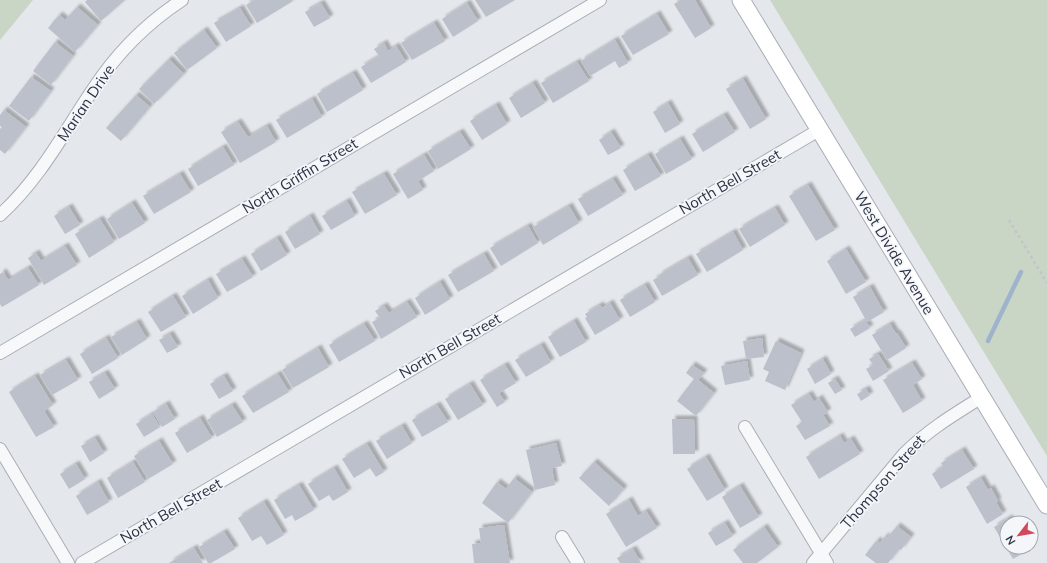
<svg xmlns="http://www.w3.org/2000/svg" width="1047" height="563" viewBox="0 0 1047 563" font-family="Mulish,sans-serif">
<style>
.green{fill:#c9d6c5}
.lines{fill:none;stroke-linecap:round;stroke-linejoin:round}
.stream{stroke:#9fb4cc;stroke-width:4.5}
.building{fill:#bbc0ca;filter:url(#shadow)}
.street-casing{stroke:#a9aeb7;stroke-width:14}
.secondary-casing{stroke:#a9aeb7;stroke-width:19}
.path{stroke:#c2c5cb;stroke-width:2.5;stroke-dasharray:3 3;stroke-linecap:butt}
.street{stroke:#f7f8fa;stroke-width:12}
.secondary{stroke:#fff;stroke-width:17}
.labels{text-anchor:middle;stroke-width:3.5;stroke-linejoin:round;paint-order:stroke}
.street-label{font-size:15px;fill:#2b3445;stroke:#f4f6f9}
</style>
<defs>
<filter id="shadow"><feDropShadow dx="3.5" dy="-3.5" stdDeviation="1" flood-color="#0004"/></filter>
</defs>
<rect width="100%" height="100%" fill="#e4e7ec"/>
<!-- green -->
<g class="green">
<path d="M0,0H33L0,40Z"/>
<path d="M770,0H1047V456Z"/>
</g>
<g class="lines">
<!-- stream -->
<path class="stream" d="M988,341L1021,272"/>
</g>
<!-- building -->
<g class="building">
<path d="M87,0H125L101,21L85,2Z"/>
<path d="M254,0H292L293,1L257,23L246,5Z"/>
<path d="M475,0H515L486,17Z"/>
<path d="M681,0H695L711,28L695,38L674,4Z"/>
<path d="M321,3L330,18L314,27L305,12Z"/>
<path d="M467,3L478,21L453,37L442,19Z"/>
<path d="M77,7L98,25L75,52L48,28L59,15L65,20Z"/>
<path d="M240,8L251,26L226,42L214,23Z"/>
<path d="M657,14L669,34L633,55L621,36Z"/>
<path d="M434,23L445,41L412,60L401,43Z"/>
<path d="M204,30L217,48L187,70L174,53Z"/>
<path d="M615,40L628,63L619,68L615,61L590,76L581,61Z"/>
<path d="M55,42L73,56L51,85L33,71Z"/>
<path d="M384,43L388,51L396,46L406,62L371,83L361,67L379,56L374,49Z"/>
<path d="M169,59L184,74L154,104L139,89Z"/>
<path d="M577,62L589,81L553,103L541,83Z"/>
<path d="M353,73L363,90L327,112L317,94Z"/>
<path d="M31,77L51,91L29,121L9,106Z"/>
<path d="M743,79L766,119L750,129L726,89Z"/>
<path d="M533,83L545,103L521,118L509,98Z"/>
<path d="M136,95L150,107L121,141L106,128Z"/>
<path d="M312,99L322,117L287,138L276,120Z"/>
<path d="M668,103L680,124L665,133L653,112Z"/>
<path d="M496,105L507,124L482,140L470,121Z"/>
<path d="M4,110L26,127L5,154L0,150V129L2,127L0,126V115Z"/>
<path d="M724,115L735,132L703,152L692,134Z"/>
<path d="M238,122L248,137L267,126L276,142L240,163L221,132Z"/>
<path d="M460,132L471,149L438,169L428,151Z"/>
<path d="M611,132L621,148L608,155L599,140Z"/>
<path d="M680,139L692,159L666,174L655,154Z"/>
<path d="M223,147L234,165L198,186L188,169Z"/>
<path d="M424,155L434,171L418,181L423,190L408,199L393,174Z"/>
<path d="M648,155L661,176L635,191L623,170Z"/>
<path d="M180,174L191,192L154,214L143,196Z"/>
<path d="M384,174L397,195L365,214L352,192Z"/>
<path d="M613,179L623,195L588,216L578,199Z"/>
<path d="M808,185L835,230L816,241L789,196Z"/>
<path d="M347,201L355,216L331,230L322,216Z"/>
<path d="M132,203L145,223L119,239L107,219Z"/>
<path d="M569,206L579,223L543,245L533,227Z"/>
<path d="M69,207L80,225L65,234L54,216Z"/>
<path d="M775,208L785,225L750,247L739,229Z"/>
<path d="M310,216L320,234L295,249L285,232Z"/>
<path d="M100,219L114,242L89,258L75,234Z"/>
<path d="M528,226L538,243L501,266L490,248Z"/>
<path d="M733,232L743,250L707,272L696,254Z"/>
<path d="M277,238L287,255L261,271L251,254Z"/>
<path d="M65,246L77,265L44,285L28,258L36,253L41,261Z"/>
<path d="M846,249L866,282L846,294L827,261Z"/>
<path d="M484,254L494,271L458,292L448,275Z"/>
<path d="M688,258L698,275L662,296L653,280L660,276L659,275Z"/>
<path d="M242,259L253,277L227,292L216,274Z"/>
<path d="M28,268L39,285L2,307L0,304V274L3,272L8,280Z"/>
<path d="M208,280L218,298L193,314L182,296Z"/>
<path d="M440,282L450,299L425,315L415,298Z"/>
<path d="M645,285L655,302L630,317L620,300Z"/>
<path d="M870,287L884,312L867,322L853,297Z"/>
<path d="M173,296L186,317L161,332L148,312Z"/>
<path d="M407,302L417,317L381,339L372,322L380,318L375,311L384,306L389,313Z"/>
<path d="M610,303L620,320L595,335L585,318L587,317L585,314L600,305L602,308Z"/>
<path d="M865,320L870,328L855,337L850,329Z"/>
<path d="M574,321L586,342L560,357L548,337Z"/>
<path d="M137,322L147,339L122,355L111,337Z"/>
<path d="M364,324L375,341L339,362L329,345Z"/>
<path d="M890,324L896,334L897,333L906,348L887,360L872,335Z"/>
<path d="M170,334L178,347L167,353L159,340Z"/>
<path d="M106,338L118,358L92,374L80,354Z"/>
<path d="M762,338L764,357L746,359L743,341Z"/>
<path d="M776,341L801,353L785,390L765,381L769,372L763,369Z"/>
<path d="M541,345L551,362L526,377L515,360Z"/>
<path d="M318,348L329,367L293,388L282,370Z"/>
<path d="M878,354L889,371L873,381L866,369L873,365L869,359Z"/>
<path d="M823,359L831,374L815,384L807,369Z"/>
<path d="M66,360L78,380L52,395L40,375Z"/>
<path d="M747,361L750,380L725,385L721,366Z"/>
<path d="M912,363L922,379L913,385L922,401L903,413L883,380Z"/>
<path d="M505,365L516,383L499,393L505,402L497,407L480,380Z"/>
<path d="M692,365L704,373L698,380L714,393L696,416L677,401L694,379L686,373Z"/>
<path d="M105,373L115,389L99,399L89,382Z"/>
<path d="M278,374L289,392L253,413L242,396Z"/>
<path d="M35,376L53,405L44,411L54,427L36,437L9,392Z"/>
<path d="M224,376L233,391L219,399L210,384Z"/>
<path d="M835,379L842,390L835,394L828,383Z"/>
<path d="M470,384L483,405L458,420L445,399Z"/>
<path d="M866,389L870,395L861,401L857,394Z"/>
<path d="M809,394L814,402L819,398L828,412L823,415L830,426L805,440L796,426L802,422L791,405Z"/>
<path d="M166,404L175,419L162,427L153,412Z"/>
<path d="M232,405L243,422L217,437L207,420Z"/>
<path d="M437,405L448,422L422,437L412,420Z"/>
<path d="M152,414L160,427L144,437L136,424Z"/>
<path d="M200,418L212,438L187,453L175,433Z"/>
<path d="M672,419H694L695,454H673Z"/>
<path d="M402,426L412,443L387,459L376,441Z"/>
<path d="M840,436L844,443L851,439L860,454L819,479L806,457Z"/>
<path d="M95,438L104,453L90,462L81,446Z"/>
<path d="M159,441L173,464L148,479L134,456Z"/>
<path d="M556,443L562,466L552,468L555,485L535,490L526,450Z"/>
<path d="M367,444L384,472L376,477L370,468L354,478L342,459Z"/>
<path d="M962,450L974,469L941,489L932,474L943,466L941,463Z"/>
<path d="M706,457L725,490L707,501L687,469Z"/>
<path d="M133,462L145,482L118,498L107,478Z"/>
<path d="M594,462L624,489L609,506L579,478Z"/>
<path d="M76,464L85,479L69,489L60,474Z"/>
<path d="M334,468L348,492L333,501L329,495L319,501L308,484Z"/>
<path d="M514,478L532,492L508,523L482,503L497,482L506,489Z"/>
<path d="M981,478L988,490L991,488L998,501L996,502L1003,514L987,524L966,487Z"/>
<path d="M98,482L109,502L87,515L76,496Z"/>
<path d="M299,485L314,510L295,521L292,515L285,519L274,500Z"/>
<path d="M740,486L759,517L740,528L722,497Z"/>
<path d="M629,500L638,516L646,511L657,528L626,547L606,514Z"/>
<path d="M264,502L284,535L267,545L261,536L252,541L238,518Z"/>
<path d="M1009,518L1012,523H1007V547H1026L1028,550L1013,559L994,527Z"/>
<path d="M725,523L733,536L716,546L708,533Z"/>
<path d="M504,525L510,563H474L472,544L481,543L479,528Z"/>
<path d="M897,526L911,537L901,550L899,549L888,563H876L865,555L877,540L880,543L885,536L887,538Z"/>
<path d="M764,527L778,547L757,563H743L733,550Z"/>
<path d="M224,532L235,549L211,563H208L199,547Z"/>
<path d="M194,548L203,563H169Z"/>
<path d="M633,549L641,563H620L617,558Z"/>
</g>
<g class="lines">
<!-- street casing -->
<g class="street-casing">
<g id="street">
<path d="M0,215C40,179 64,132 94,88C117,53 147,23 182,0"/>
<path d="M0,353L600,0"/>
<path d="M745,427L827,563"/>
<path d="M0,449L68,563"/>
<path d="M562,537L578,563"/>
<path d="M82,563L819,130"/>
<path d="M813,563L904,454C928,430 953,415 982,397"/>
</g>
</g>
<!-- secondary casing -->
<g class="secondary-casing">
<path id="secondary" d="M741,0L1047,505"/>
</g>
<!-- path -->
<path class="path" d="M1009,220L1047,283"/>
<!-- street -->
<use href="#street" class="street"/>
<!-- secondary -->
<use href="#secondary" class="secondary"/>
</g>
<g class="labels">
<!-- street labels -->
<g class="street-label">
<text transform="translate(86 103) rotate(-56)" y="5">Marian Drive</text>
<text transform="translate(300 176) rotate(-31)" y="5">North Griffin Street</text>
<text transform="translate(730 182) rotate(-30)" y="5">North Bell Street</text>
<text transform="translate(894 253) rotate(59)" y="5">West Divide Avenue</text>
<text transform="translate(450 346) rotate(-30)" y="5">North Bell Street</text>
<text transform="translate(883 482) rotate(-49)" y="5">Thompson Street</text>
<text transform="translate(171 511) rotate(-30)" y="5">North Bell Street</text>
</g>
</g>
<!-- north arrow -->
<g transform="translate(1019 535) rotate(239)"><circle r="19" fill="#f4f6f9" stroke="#a4a8b1"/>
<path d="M0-3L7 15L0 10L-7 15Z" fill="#d1495b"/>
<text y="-6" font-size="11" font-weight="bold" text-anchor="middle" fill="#2b3445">N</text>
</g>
</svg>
